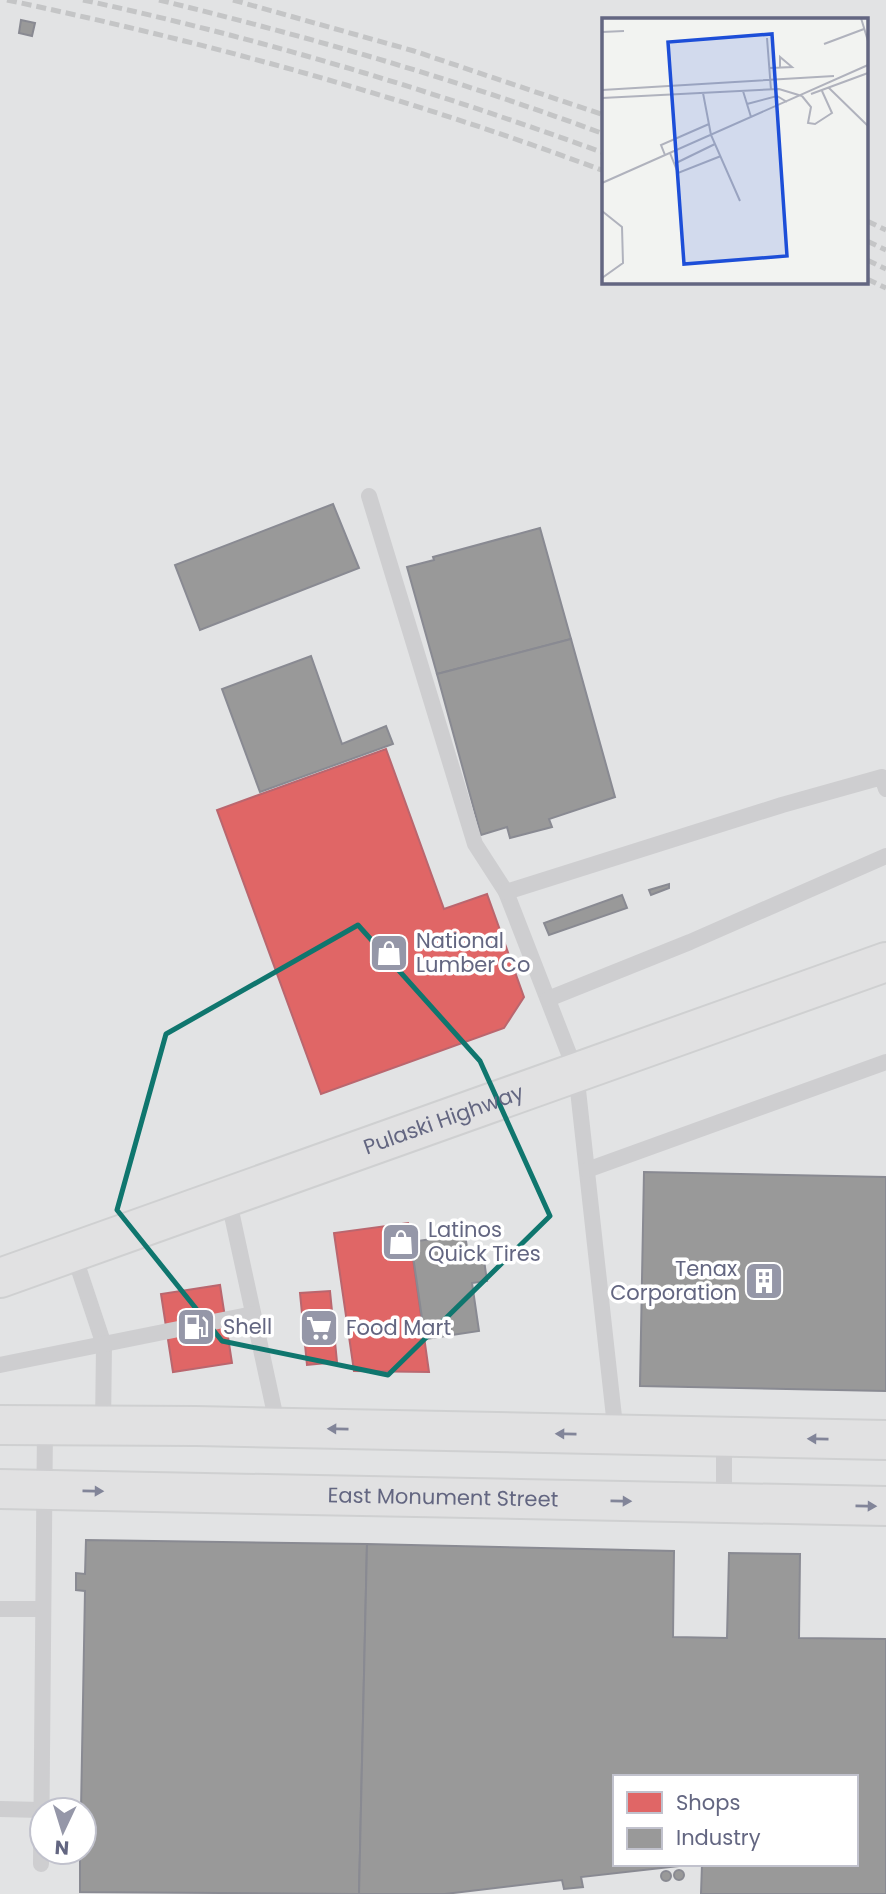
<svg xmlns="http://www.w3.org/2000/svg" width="886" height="1894" viewBox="0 0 886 1894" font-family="Poppins,sans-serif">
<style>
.built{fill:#e2e3e4;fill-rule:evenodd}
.shops{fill:#e06666;stroke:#ba666e;stroke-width:2}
.industry{fill:#999;stroke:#898a92;stroke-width:2}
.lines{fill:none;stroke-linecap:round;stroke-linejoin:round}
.primary-casing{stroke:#cfd0d1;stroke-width:42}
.lane{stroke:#ceced0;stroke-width:16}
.primary{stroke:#e1e1e2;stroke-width:38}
.rail{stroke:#c4c5c6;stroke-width:5;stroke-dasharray:10 5;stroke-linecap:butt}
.oneway{fill:#828599}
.marked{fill:none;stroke:#0f766e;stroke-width:5;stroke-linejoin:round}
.labels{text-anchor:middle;stroke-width:7;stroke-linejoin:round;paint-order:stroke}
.poi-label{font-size:21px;fill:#636681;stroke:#fff;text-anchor:start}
.street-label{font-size:21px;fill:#636681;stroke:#fff}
.inset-road{fill:none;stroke:#b0b2bd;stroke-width:2}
.view{fill:#1d4ed8;fill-opacity:0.15;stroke:#1d4ed8;stroke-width:3.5}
.inset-edge{fill:none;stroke:#636681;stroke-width:3.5}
</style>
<rect width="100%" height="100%" fill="#f2f3f1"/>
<!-- built -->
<path class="built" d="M0,0H886V1894H0ZM604,19H867V282H604ZM615,1777H856V1864H615ZM42,1810H84V1852H42Z"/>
<!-- shops -->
<g class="shops">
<path d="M386,749L444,909L487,894L524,997L504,1028L321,1094L217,810Z"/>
<path d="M408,1223L429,1372L354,1371L334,1233Z"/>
<path d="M220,1285L232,1363L173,1372L161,1294Z"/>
<path d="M330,1291L337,1362L307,1365L300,1293Z"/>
</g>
<!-- industry -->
<g class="industry">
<path d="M21,20L35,23L32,36L19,33Z"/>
<path d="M333,504L359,568L200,630L175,565Z"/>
<path d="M540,528L571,639L437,674L407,567L434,560L433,557Z"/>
<path d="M571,639L615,797L549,819L552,827L510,838L507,827L481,835L437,674Z"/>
<path d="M311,656L342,744L386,726L393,744L260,792L222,689Z"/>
<path d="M669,884V888L651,895L649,890Z"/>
<path d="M622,895L627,908L549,935L544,923Z"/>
<path d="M644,1172L886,1177V1391L640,1386Z"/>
<path d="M465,1234L469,1262L484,1260L487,1281L472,1283L479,1331L425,1339L411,1242Z"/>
<path d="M86,1540L367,1544L359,1894L80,1892V1852H84V1810H81L85,1591L76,1590V1573L85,1574Z"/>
<path d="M367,1544L674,1551L673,1637L727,1638L729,1553L800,1554L799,1638L886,1639V1894H701L702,1864H856V1777H615V1864H697L581,1877L583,1887L564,1889L562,1880L445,1894H359Z"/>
<circle cx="679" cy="1875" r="5"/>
<circle cx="666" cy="1876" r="5"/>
</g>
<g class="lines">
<!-- primary casing -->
<g class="primary-casing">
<g id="primary">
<path id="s1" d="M0,1278L886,962"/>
<path d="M0,1425L196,1426L886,1440"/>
<path id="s2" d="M0,1489L886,1506"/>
</g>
</g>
<!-- lane -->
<g class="lane">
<path d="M369,496L475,844L506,892L576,1072L616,1435"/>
<path d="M506,892L782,805L882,777L886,789"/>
<path d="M548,999L690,942L886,856"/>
<path d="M587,1170L886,1062"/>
<path d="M228,1197L278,1428"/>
<path d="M73,1252L104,1345L103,1426"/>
<path d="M0,1365L253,1314"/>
<path d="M724,1437V1503"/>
<path d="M0,1609H42"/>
<path d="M0,1809L41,1810"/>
<path d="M41,1864L45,1426"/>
</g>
<!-- primary -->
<use href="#primary" class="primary"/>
<!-- rail -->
<g class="rail">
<path d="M7,0C210,43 410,98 604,171"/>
<path d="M83,0C260,38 434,91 604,153"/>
<path d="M159,0C310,37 459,80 604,134"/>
<path d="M233,0L414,51L604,115"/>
<path d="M867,221L886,230"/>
<path d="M867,241L886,250"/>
<path d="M867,260L886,269"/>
<path d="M867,279L886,288"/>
</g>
</g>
<!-- one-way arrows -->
<defs><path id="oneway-solid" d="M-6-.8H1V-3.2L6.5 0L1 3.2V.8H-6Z" transform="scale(1.75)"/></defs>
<g class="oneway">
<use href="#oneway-solid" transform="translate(338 1429) rotate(-179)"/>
<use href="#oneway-solid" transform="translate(566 1434) rotate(-179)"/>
<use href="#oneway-solid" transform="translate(818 1439) rotate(-179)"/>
<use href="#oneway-solid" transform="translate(93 1491) rotate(1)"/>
<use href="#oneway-solid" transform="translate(621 1501) rotate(1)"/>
<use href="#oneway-solid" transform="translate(866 1506) rotate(1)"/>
</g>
<!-- marked area -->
<path class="marked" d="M358,925L480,1061L550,1216L388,1375L222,1341L117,1210L166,1034Z"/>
<!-- icons -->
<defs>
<g id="shop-square" transform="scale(2.0125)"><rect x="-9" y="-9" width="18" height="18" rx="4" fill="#9597a8" stroke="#fff"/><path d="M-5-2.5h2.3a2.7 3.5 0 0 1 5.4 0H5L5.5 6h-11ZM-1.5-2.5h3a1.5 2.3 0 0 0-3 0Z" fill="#fff"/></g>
<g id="building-square" transform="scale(2.0125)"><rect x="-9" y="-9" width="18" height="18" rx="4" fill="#9597a8" stroke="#fff"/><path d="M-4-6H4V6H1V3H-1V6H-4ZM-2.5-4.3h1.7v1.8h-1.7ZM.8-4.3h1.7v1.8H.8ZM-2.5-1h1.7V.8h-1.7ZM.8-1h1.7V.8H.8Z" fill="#fff"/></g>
<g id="fuel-square" transform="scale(2.0125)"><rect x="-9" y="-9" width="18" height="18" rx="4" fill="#9597a8" stroke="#fff"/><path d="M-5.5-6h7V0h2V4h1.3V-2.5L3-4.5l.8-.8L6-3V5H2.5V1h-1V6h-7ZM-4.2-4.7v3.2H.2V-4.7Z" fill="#fff"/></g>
<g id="supermarket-square" transform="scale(2.0125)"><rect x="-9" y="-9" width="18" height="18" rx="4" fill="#9597a8" stroke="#fff"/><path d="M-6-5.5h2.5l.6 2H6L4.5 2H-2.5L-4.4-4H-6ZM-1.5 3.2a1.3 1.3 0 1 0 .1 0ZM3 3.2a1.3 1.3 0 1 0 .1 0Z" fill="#fff"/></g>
</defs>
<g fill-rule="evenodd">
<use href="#shop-square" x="389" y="953"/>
<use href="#shop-square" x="401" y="1242"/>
<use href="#building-square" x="764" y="1281"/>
<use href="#fuel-square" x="196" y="1327"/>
<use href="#supermarket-square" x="319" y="1328"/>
</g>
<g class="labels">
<!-- poi labels -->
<g class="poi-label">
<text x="416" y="948">National<tspan x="416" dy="24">Lumber Co</tspan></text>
<text x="428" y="1237">Latinos<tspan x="428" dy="24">Quick Tires</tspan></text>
<text x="737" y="1276" text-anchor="end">Tenax<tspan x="737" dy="24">Corporation</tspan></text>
<text x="223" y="1334">Shell</text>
<text x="346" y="1335">Food Mart</text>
</g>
<!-- street labels -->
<g class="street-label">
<text dy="7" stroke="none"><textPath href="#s1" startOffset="471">Pulaski Highway</textPath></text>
<text dy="7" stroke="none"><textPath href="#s2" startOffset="443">East Monument Street</textPath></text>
</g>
</g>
<!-- overview -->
<g transform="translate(602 18)">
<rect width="266" height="266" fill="#f2f3f1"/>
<path class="inset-road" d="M259,0L266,23M0,14L22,13M165,20L169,72M222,26L262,11M167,50L190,49L178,39V49M227,70L266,108M0,72L232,58M141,73L149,99M101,75L109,117L138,183M209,76L266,55M200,78L209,89L206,105L213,106L230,95L220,73M0,80L177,71L200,78M145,86L175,78L185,84M68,135L76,155L119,138M63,137L59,127L107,106M72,146L113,126M0,165L266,47M0,193L20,209L21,245L0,260"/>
<path class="view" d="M170,16L185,238L82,246L66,24Z"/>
<rect width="266" height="266" class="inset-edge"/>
</g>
<!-- legend -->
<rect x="613" y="1775" width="245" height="91" fill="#ffffff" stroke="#c1c2cd" stroke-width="2"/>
<rect x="627" y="1792" width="35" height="21" fill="#e06666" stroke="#c1c2cd" stroke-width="2"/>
<text x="676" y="1810" font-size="21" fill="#636681">Shops</text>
<rect x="627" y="1828" width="35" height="21" fill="#999999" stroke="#c1c2cd" stroke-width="2"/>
<text x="676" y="1845" font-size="21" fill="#636681">Industry</text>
<!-- north arrow -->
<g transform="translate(63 1831) rotate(184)"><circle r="33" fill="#ffffff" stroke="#c1c2cd" stroke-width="2"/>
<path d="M0-5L12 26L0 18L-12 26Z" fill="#9597a8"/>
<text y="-10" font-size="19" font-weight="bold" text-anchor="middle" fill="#636681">N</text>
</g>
</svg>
